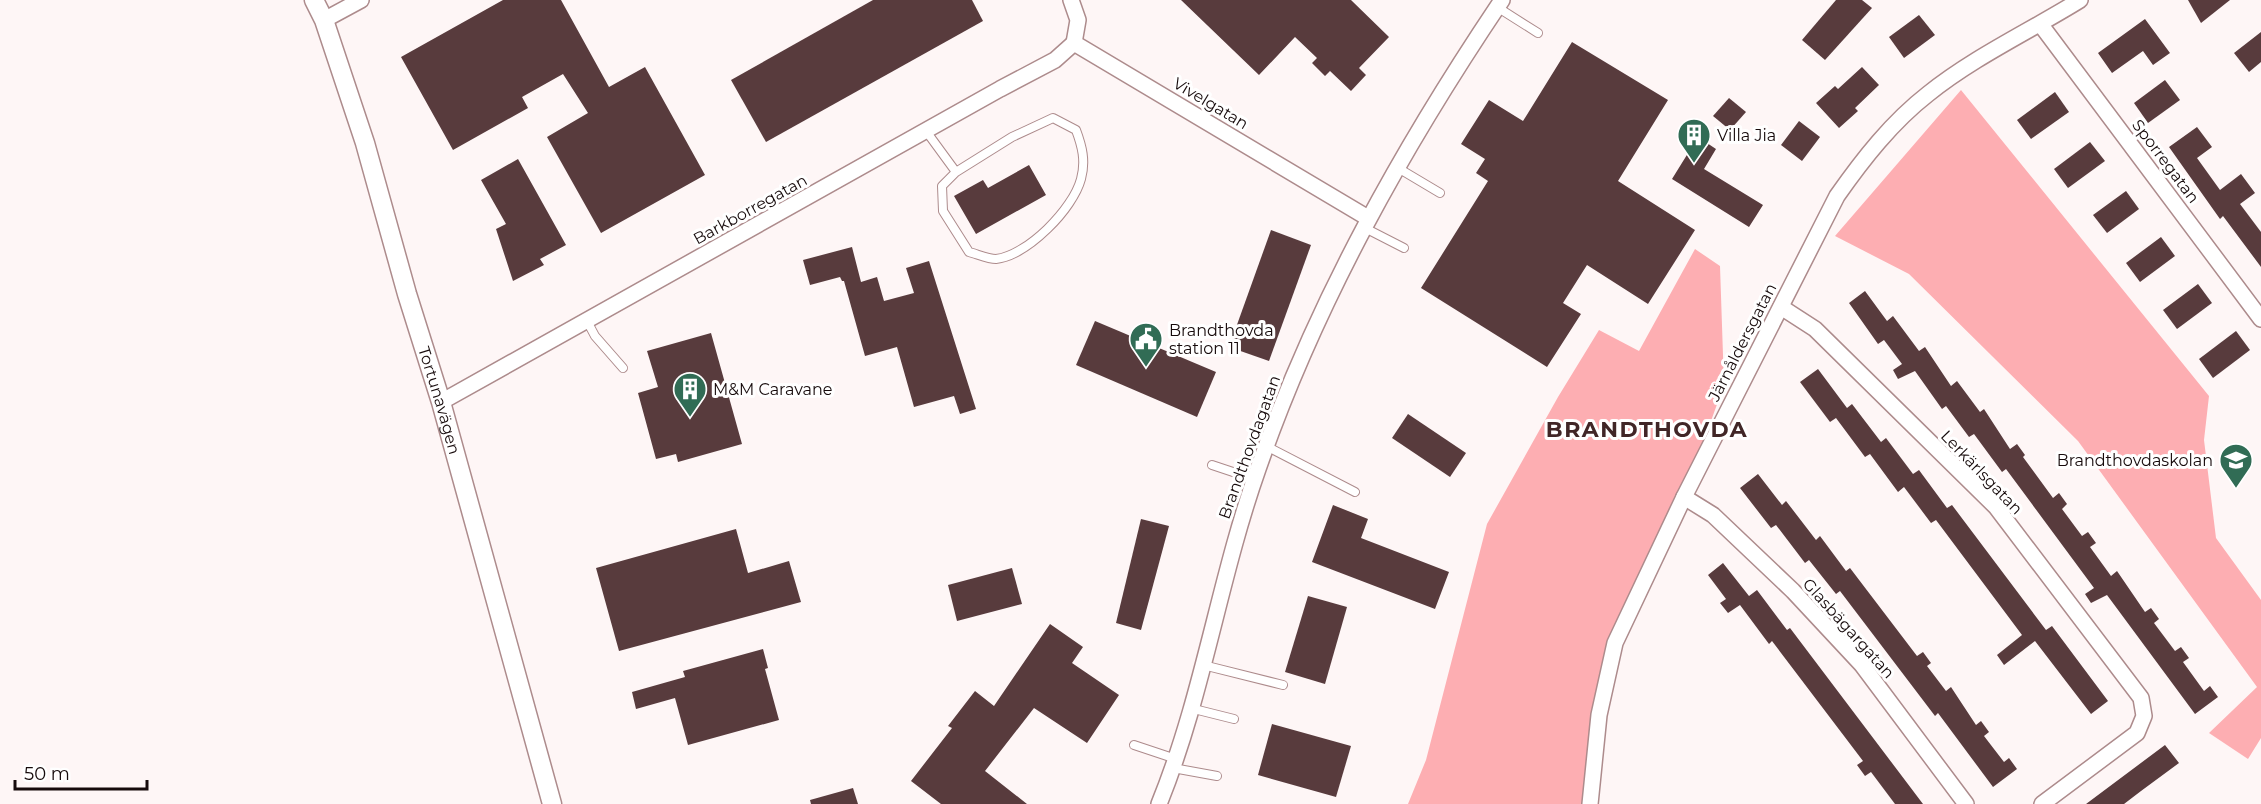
<svg xmlns="http://www.w3.org/2000/svg" width="2261" height="804" viewBox="0 0 2261 804" font-family="Montserrat,sans-serif">
<style>
.green{fill:#fdaeb2}
.building{fill:#583b3d}
.lines{fill:none;stroke-linecap:round;stroke-linejoin:round}
.service-casing{stroke:#ad8b8c;stroke-width:10}
.minor-casing{stroke:#ad8b8c;stroke-width:18}
.tertiary-casing{stroke:#ad8b8c;stroke-width:21}
.service{stroke:#fff;stroke-width:8}
.minor{stroke:#fff;stroke-width:15}
.tertiary{stroke:#fff;stroke-width:18}
.labels{text-anchor:middle;stroke-width:6;stroke-linejoin:round;paint-order:stroke}
.street-label{font-size:16px;fill:#160a0b;stroke:#fff}
.poi-label{font-size:16px;fill:#160a0b;stroke:#fff;text-anchor:start}
.district-label{font-size:22px;font-weight:bold;letter-spacing:1.5px;fill:#412627;stroke:#fff}
</style>
<rect width="100%" height="100%" fill="#fef6f6"/>
<!-- green -->
<g class="green">
<path d="M1961,90L2209,396L2204,440L2216,538L2261,600V738L2248,759L2209,733L2257,687L2078,441L1909,274L1835,236Z"/>
<path d="M1695,249L1720,266L1724,385L1686,490L1612,653L1588,804H1408L1426,760L1487,524L1558,397L1599,330L1639,351Z"/>
</g>
<!-- building -->
<g class="building">
<path d="M503,0H561L609,87L645,67L705,175L601,233L547,137L588,113L563,74L522,97L528,108L453,150L401,57Z"/>
<path d="M873,0H972L983,21L766,142L731,80Z"/>
<path d="M1181,0H1351L1389,37L1359,68L1366,75L1351,91L1330,71L1325,76L1312,63L1317,58L1295,37L1259,75Z"/>
<path d="M1836,0H1862L1872,8L1825,60L1802,40Z"/>
<path d="M2188,0H2230L2201,23Z"/>
<path d="M1919,15L1935,35L1904,58L1889,37Z"/>
<path d="M2145,19L2170,53L2153,65L2143,51L2112,73L2098,53Z"/>
<path d="M2261,32V62L2249,72L2234,53Z"/>
<path d="M1572,42L1668,100L1618,181L1695,230L1648,304L1587,265L1563,303L1581,314L1547,367L1421,288L1488,181L1476,173L1485,159L1461,144L1489,100L1523,121Z"/>
<path d="M1862,67L1879,85L1855,108L1858,111L1839,128L1816,103L1835,86L1838,89Z"/>
<path d="M2165,80L2180,100L2148,123L2134,103Z"/>
<path d="M2055,92L2069,112L2031,139L2017,120Z"/>
<path d="M1729,98L1746,112L1730,130L1713,116Z"/>
<path d="M1799,121L1820,137L1802,161L1781,145Z"/>
<path d="M2197,127L2212,147L2197,158L2220,190L2241,174L2255,193L2240,204L2261,232V267L2223,216L2220,219L2169,147Z"/>
<path d="M1698,137L1716,149L1704,169L1763,205L1749,227L1672,179Z"/>
<path d="M2090,142L2105,161L2068,188L2054,169Z"/>
<path d="M518,159L566,245L540,259L544,265L513,281L496,229L506,224L481,180Z"/>
<path d="M1029,165L1046,195L976,234L954,196L983,180L988,188Z"/>
<path d="M2126,191L2139,209L2107,233L2093,215Z"/>
<path d="M1271,230L1311,245L1269,361L1229,347Z"/>
<path d="M2161,237L2175,256L2140,282L2126,263Z"/>
<path d="M852,247L861,282L877,277L884,301L914,293L906,268L929,261L976,409L960,414L954,396L914,407L897,347L865,356L844,281H842L840,277L810,285L803,260Z"/>
<path d="M2198,284L2212,303L2177,329L2163,310Z"/>
<path d="M1865,291L1887,321L1893,316L1919,351L1925,347L1951,386L1957,381L1980,412L1984,409L2010,449L2017,444L2025,455L2023,457L2053,498L2059,493L2067,504L2062,509L2082,536L2088,532L2096,543L2090,547L2111,576L2117,571L2145,612L2151,608L2159,619L2154,623L2175,651L2181,647L2189,658L2183,662L2204,691L2210,686L2218,697L2195,714L2107,595L2091,603L2085,594L2094,588L2006,469L2002,472L1974,434L1969,437L1946,406L1942,409L1915,371L1898,379L1893,370L1902,364L1884,340L1878,344L1849,303Z"/>
<path d="M1095,321L1216,372L1197,417L1076,365Z"/>
<path d="M2236,331L2250,350L2213,378L2199,359Z"/>
<path d="M711,333L742,444L678,462L676,454L656,459L638,393L658,387L647,351Z"/>
<path d="M1818,369L1847,408L1852,404L1881,442L1886,438L1913,474L1919,470L1947,508L1952,505L2046,630L2052,626L2108,701L2091,714L2035,641L2004,665L1997,655L2022,635L1936,520L1931,523L1904,487L1898,492L1870,454L1865,457L1836,418L1830,422L1800,382Z"/>
<path d="M1408,414L1466,453L1450,477L1392,438Z"/>
<path d="M1758,474L1782,505L1786,501L1816,540L1820,536L1846,571L1850,568L1917,656L1923,652L1931,663L1927,666L1946,691L1951,687L1976,725L1981,721L1989,732L1984,736L2004,762L2009,758L2017,769L1993,787L1938,713L1935,716L1840,591L1836,594L1809,560L1805,563L1776,525L1771,528L1740,488Z"/>
<path d="M1333,505L1368,519L1361,538L1449,572L1435,609L1312,562Z"/>
<path d="M1141,519L1169,526L1141,630L1116,623Z"/>
<path d="M736,529L748,573L789,561L801,602L619,651L596,568Z"/>
<path d="M1723,563L1749,596L1757,590L1787,630L1790,628L1923,804H1895L1871,772L1865,776L1857,765L1863,761L1772,641L1769,644L1740,605L1728,613L1720,603L1726,599L1708,575Z"/>
<path d="M1012,568L1022,604L957,621L948,585Z"/>
<path d="M1308,596L1347,607L1325,684L1285,672Z"/>
<path d="M1050,624L1083,647L1072,663L1119,695L1087,743L1034,708L985,771L1027,804H941L911,781L952,728L948,726L975,691L994,706Z"/>
<path d="M763,649L768,668L765,669L779,720L688,745L675,698L636,709L632,692L685,677L683,671Z"/>
<path d="M1272,724L1351,746L1336,797L1258,775Z"/>
<path d="M2165,745L2179,763L2141,791L2124,804H2086Z"/>
<path d="M853,788L858,804H811L810,800Z"/>
</g>
<g class="lines">
<!-- service casing -->
<g class="service-casing">
<g id="service">
<path d="M1497,7L1538,33"/>
<path d="M926,131L956,172L1012,137L1053,118L1076,130C1082,146 1086,161 1081,179C1073,209 1028,255 996,259C988,259 977,254 969,252L943,211L942,186L956,172"/>
<path d="M1398,168L1440,193"/>
<path d="M1363,227L1404,248"/>
<path d="M587,321L595,336L623,368"/>
<path d="M1266,446L1355,492"/>
<path d="M1212,465L1254,479"/>
<path d="M1203,665L1283,685"/>
<path d="M1190,708L1234,719"/>
<path d="M1134,745L1176,759"/>
<path d="M1173,768L1217,776"/>
</g>
</g>
<!-- minor casing -->
<g class="minor-casing">
<g id="minor">
<path d="M1071,0L1078,20L1074,43L1368,218"/>
<path d="M324,20L361,0"/>
<path d="M2041,25L2261,319"/>
<path d="M1781,307L1815,329L1996,507L2141,698L2144,716L2137,733L2042,804"/>
<path d="M441,402L1000,89L1055,60L1074,43"/>
<path d="M1684,497L1713,515L1793,591L1862,665L1966,804"/>
<path d="M1159,804C1203,696 1219,579 1258,469C1316,302 1403,147 1502,0"/>
<path d="M1590,804L1599,715L1615,643L1684,497L1837,196C1863,159 1892,122 1928,94C1974,57 2030,31 2080,0"/>
</g>
</g>
<!-- tertiary casing -->
<g class="tertiary-casing">
<g id="tertiary">
<path id="s1" d="M314,0L324,20L365,143L407,294L441,402L552,804"/>
</g>
</g>
<!-- service -->
<use href="#service" class="service"/>
<!-- minor -->
<use href="#minor" class="minor"/>
<!-- tertiary -->
<use href="#tertiary" class="tertiary"/>
</g>
<!-- icons -->
<defs>
<g id="building-pin" transform="scale(1.725)"><path d="M0 17L-7.5 6A9.5 9.5 0 1 1 7.5 6Z" fill="#316c55" stroke="#fff"/><path d="M-4-6H4V6H1V3H-1V6H-4ZM-2.5-4.3h1.7v1.8h-1.7ZM.8-4.3h1.7v1.8H.8ZM-2.5-1h1.7V.8h-1.7ZM.8-1h1.7V.8H.8Z" fill="#fff"/></g>
<g id="civic-pin" transform="scale(1.725)"><path d="M0 17L-7.5 6A9.5 9.5 0 1 1 7.5 6Z" fill="#316c55" stroke="#fff"/><path d="M-.6-6.5H3V-4.5H.6V-3L4-1V1h2V6H-6V1h2V-1L-.6-3ZM-1.2 2.5V6h2.4V2.5Z" fill="#fff"/></g>
<g id="school-pin" transform="scale(1.725)"><path d="M0 17L-7.5 6A9.5 9.5 0 1 1 7.5 6Z" fill="#316c55" stroke="#fff"/><path d="M0-5L7-2L0 1L-7-2ZM-4 1L0 2.5L4 1V4Q0 6-4 4Z" fill="#fff"/></g>
</defs>
<g fill-rule="evenodd">
<use href="#building-pin" x="1694" y="135"/>
<use href="#civic-pin" x="1146" y="339"/>
<use href="#building-pin" x="690" y="389"/>
<use href="#school-pin" x="2236" y="460"/>
</g>
<g class="labels">
<!-- street labels -->
<g class="street-label">
<text transform="translate(1211 103) rotate(31)" y="6">Vivelgatan</text>
<text transform="translate(2166 161) rotate(53)" y="6">Sporregatan</text>
<text transform="translate(750 209) rotate(-29)" y="6">Barkborregatan</text>
<text transform="translate(1742 342) rotate(-63)" y="6">Järnåldersgatan</text>
<text dy="6" stroke="none"><textPath href="#s1" startOffset="420">Tortunavägen</textPath></text>
<text transform="translate(1249 447) rotate(-70)" y="6">Brandthovdagatan</text>
<text transform="translate(1982 472) rotate(46)" y="6">Lerkärlsgatan</text>
<text transform="translate(1849 628) rotate(48)" y="6">Glasbägargatan</text>
</g>
<!-- poi labels -->
<g class="poi-label">
<text x="1717" y="141">Villa Jia</text>
<text x="1169" y="336">Brandthovda<tspan x="1169" dy="18">station 11</tspan></text>
<text x="713" y="395">M&amp;M Caravane</text>
<text x="2213" y="466" text-anchor="end">Brandthovdaskolan</text>
</g>
<!-- district labels -->
<g class="district-label">
<text x="1647" y="437">BRANDTHOVDA</text>
</g>
</g>
<!-- scale -->
<path d="M15 780v9h132v-9" fill="none" stroke="#160a0b" stroke-width="3"/>
<text x="24" y="780" font-size="18" fill="#160a0b" stroke="#ffffff" stroke-width="4.5" paint-order="stroke">50 m</text>
</svg>
